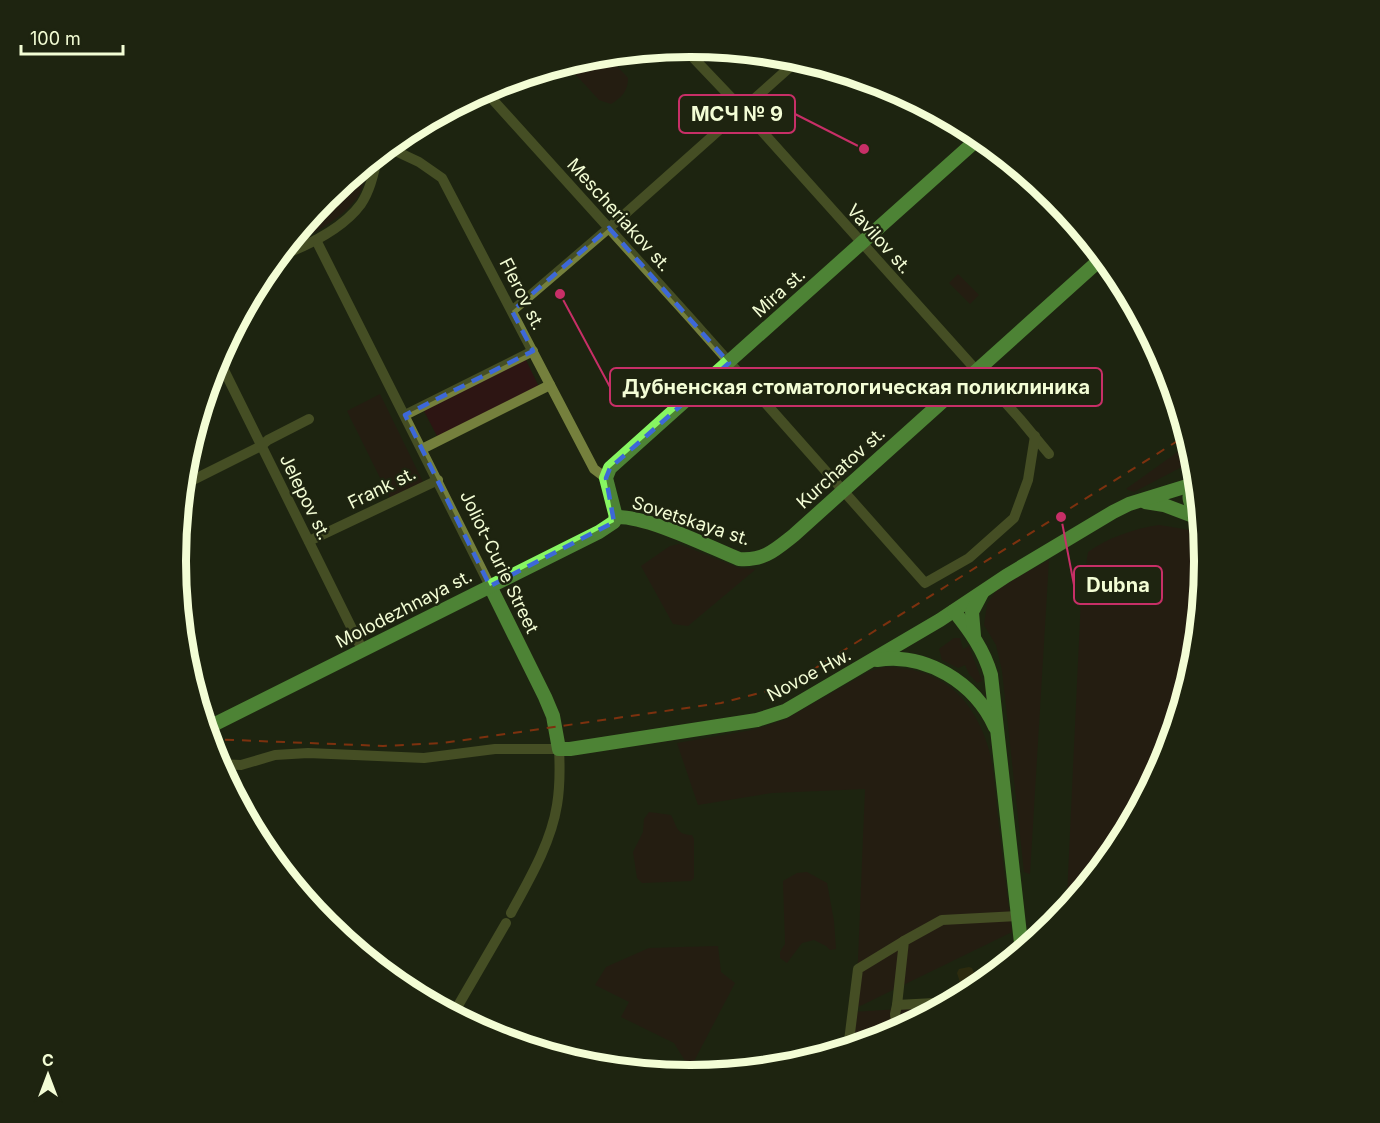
<svg xmlns="http://www.w3.org/2000/svg" width="1380" height="1123" viewBox="0 0 1380 1123" font-family="Inter,sans-serif">
<style>
.green{fill:#2d1513}
.water{fill:#40340d}
.lines{fill:none;stroke-linecap:round;stroke-linejoin:round}
.minor{stroke:#75803d;stroke-width:10}
.major{stroke:#87f662;stroke-width:14}
.rail{stroke:#f0400d;stroke-width:2;stroke-dasharray:9 8;stroke-linecap:butt}
.marked{fill:none;stroke:#3d68d8;stroke-width:4.5;stroke-dasharray:12 8;stroke-linejoin:round}
.labels{text-anchor:middle;stroke-width:5;stroke-linejoin:round;paint-order:stroke}
.street-label{font-size:18px;fill:#f3fdd5;stroke:#1e2410}
.rim{fill:none;stroke:#f3fdd5;stroke-width:8}
.leader{fill:none;stroke:#c72f67;stroke-width:2}
.callout-dot{fill:#c72f67;stroke:#1e2410;stroke-width:2}
.callout{fill:#1e2410;stroke:#c72f67;stroke-width:2}
.callout-label{font-size:20px;text-anchor:middle;font-weight:bold;fill:#f3fdd5}
</style>
<rect width="100%" height="100%" fill="#1e2410"/>
<!-- green -->
<g class="green">
<path d="M607,55L628,78C628,91 622,97 611,104L599,100L566,64L590,56Z"/>
<path d="M369,162C366,174 364,187 357,198C341,220 309,236 285,247L326,197Z"/>
<path d="M958,274L979,295L970,304L949,283Z"/>
<path d="M525,358L539,387L438,438L423,409Z"/>
<path d="M380,394L423,482L390,498L347,411Z"/>
<path d="M1190,443L1195,460L1134,492L1126,489Z"/>
<path d="M1159,525L1202,532L1205,562L1195,662L1166,759L1118,848L1080,894L1067,896L1081,598L1088,552C1107,538 1136,528 1159,525Z"/>
<path d="M679,544L739,568L756,569L688,626L673,624L641,566L670,546Z"/>
<path d="M1049,560L1030,874L1024,872L1002,671L996,645L984,625L987,604L998,588Z"/>
<path d="M954,638H960L963,649L969,646L982,681L977,683L969,674L965,665L958,668L942,660L939,649Z"/>
<path d="M884,667C940,667 974,697 989,750C995,771 995,796 998,818C1002,856 1007,894 1012,932L856,1008L865,789L772,793L698,805L677,743L752,730L784,720L870,671Z"/>
<path d="M649,812L671,815C677,826 676,835 692,835L694,839V878L691,881L642,883L637,878L633,852L643,832L644,819Z"/>
<path d="M807,872L827,883L834,921L836,949L830,950L826,946L814,940L802,943L787,963L780,958V952L785,944L783,881L797,873Z"/>
<path d="M718,946L721,972L735,983L690,1069L674,1043L621,1017L629,1002L595,985L606,967L649,948Z"/>
<path d="M945,1006L887,1037L850,1049L853,1012Z"/>
</g>
<!-- water -->
<path class="water" d="M969,967L972,968C975,974 977,982 977,989L969,994L963,991L957,973L959,969Z"/>
<g class="lines">
<!-- minor -->
<g class="minor">
<path d="M683,47L743,110L1020,419L1049,454"/>
<path d="M484,90L691,319L925,583L969,558L1014,518L1028,480L1035,436"/>
<path d="M387,147L419,162L442,178L594,469L606,478"/>
<path d="M316,240L490,586"/>
<path d="M277,257C307,246 342,230 361,204C371,189 374,171 378,155"/>
<path d="M512,311L616,222L799,59"/>
<path d="M218,358L363,651"/>
<path d="M405,415L533,351"/>
<path d="M422,449L550,385"/>
<path d="M183,485L261,446L268,440L309,419"/>
<path d="M309,541L438,480"/>
<path d="M217,764L241,765L275,755L308,753L424,758L495,749H559C560,768 560,787 557,805C551,843 529,880 511,913"/>
<path d="M954,1002L897,1005L904,941L942,920L1018,916"/>
<path d="M897,1005L895,1014L897,1032"/>
<path d="M452,1016L506,923"/>
<path d="M848,1049L858,969L904,941"/>
</g>
<!-- major -->
<g class="major">
<path d="M1197,484C1184,493 1190,507 1200,516"/>
<path d="M1145,502L1164,505L1201,519"/>
<path d="M616,517C648,516 707,546 739,559C764,561 775,550 794,535L1103,257"/>
<path d="M616,517L606,478L610,468L980,137"/>
<path d="M490,586L545,697L553,716L559,749H570L757,720L785,711L940,620L1006,576L1113,512L1129,504L1197,483"/>
<path d="M954,611C970,631 984,650 991,675L1022,952"/>
<path d="M974,636L972,612L982,593"/>
<path d="M877,660C926,652 975,683 995,727"/>
<path d="M205,729L599,532L614,522L616,517"/>
</g>
<!-- rail -->
<path class="rail" d="M208,739L383,746L443,743L721,703L767,691L814,669L1187,435"/>
</g>
<!-- marked area -->
<path d="M0 0H1380V1123H0ZM609,228L729,363L610,468L606,478L614,522L490,586L405,415L533,351L512,311Z" fill="#1e2410" fill-opacity=".55" fill-rule="evenodd"/>
<path class="marked" d="M609,228L729,363L610,468L606,478L614,522L490,586L405,415L533,351L512,311Z"/>
<g class="labels">
<!-- street labels -->
<g class="street-label">
<text transform="translate(619 215) rotate(48)" y="6">Mescheriakov st.</text>
<text transform="translate(879 239) rotate(48)" y="6">Vavilov st.</text>
<text transform="translate(779 293) rotate(-42)" y="6">Mira st.</text>
<text transform="translate(522 294) rotate(63)" y="6">Flerov st.</text>
<text transform="translate(841 468) rotate(-42)" y="6">Kurchatov st.</text>
<text transform="translate(382 488) rotate(-26)" y="6">Frank st.</text>
<text transform="translate(305 497) rotate(64)" y="6">Jelepov st.</text>
<text transform="translate(691 521) rotate(18)" y="6">Sovetskaya st.</text>
<text transform="translate(499 562) rotate(64)" y="6">Joliot-Curie Street</text>
<text transform="translate(404 609) rotate(-27)" y="6">Molodezhnaya st.</text>
<text transform="translate(809 675) rotate(-28)" y="6">Novoe Hw.</text>
</g>
</g>
<!-- crop -->
<path d="M0 0H1380V1123H0ZM186 561a504 504 0 1 1 1008 0a504 504 0 1 1-1008 0Z" fill="#1e2410" fill-rule="evenodd"/>
<path class="rim" d="M186 561a504 504 0 1 1 1008 0a504 504 0 1 1-1008 0Z"/>
<!-- callouts -->
<path class="leader" d="M864 149L795 114M560 294L610 387M1061 517L1074 585"/>
<g class="callout-dot">
<circle cx="864" cy="149" r="6"/>
<circle cx="560" cy="294" r="6"/>
<circle cx="1061" cy="517" r="6"/>
</g>
<g class="callout">
<rect x="679" y="95" width="116" height="38" rx="6"/>
<rect x="610" y="368" width="492" height="38" rx="6"/>
<rect x="1074" y="566" width="88" height="38" rx="6"/>
</g>
<g class="callout-label">
<text x="737" y="121">МСЧ № 9</text>
<text x="856" y="394">Дубненская стоматологическая поликлиника</text>
<text x="1118" y="592">Dubna</text>
</g>
<!-- north arrow -->
<g transform="translate(48 1075)" stroke="#1e2410" stroke-width="4.5" paint-order="stroke">
<path d="M0-4.5L10 22L0 15L-10 22Z" fill="#f3fdd5"/>
<text y="-9" font-size="16" font-weight="bold" text-anchor="middle" fill="#f3fdd5">С</text>
</g>
<!-- scale -->
<path d="M21 45v9h102v-9" fill="none" stroke="#f3fdd5" stroke-width="3"/>
<text x="30" y="45" font-size="18" fill="#f3fdd5" stroke="#1e2410" stroke-width="4.5" paint-order="stroke">100 m</text>
</svg>
